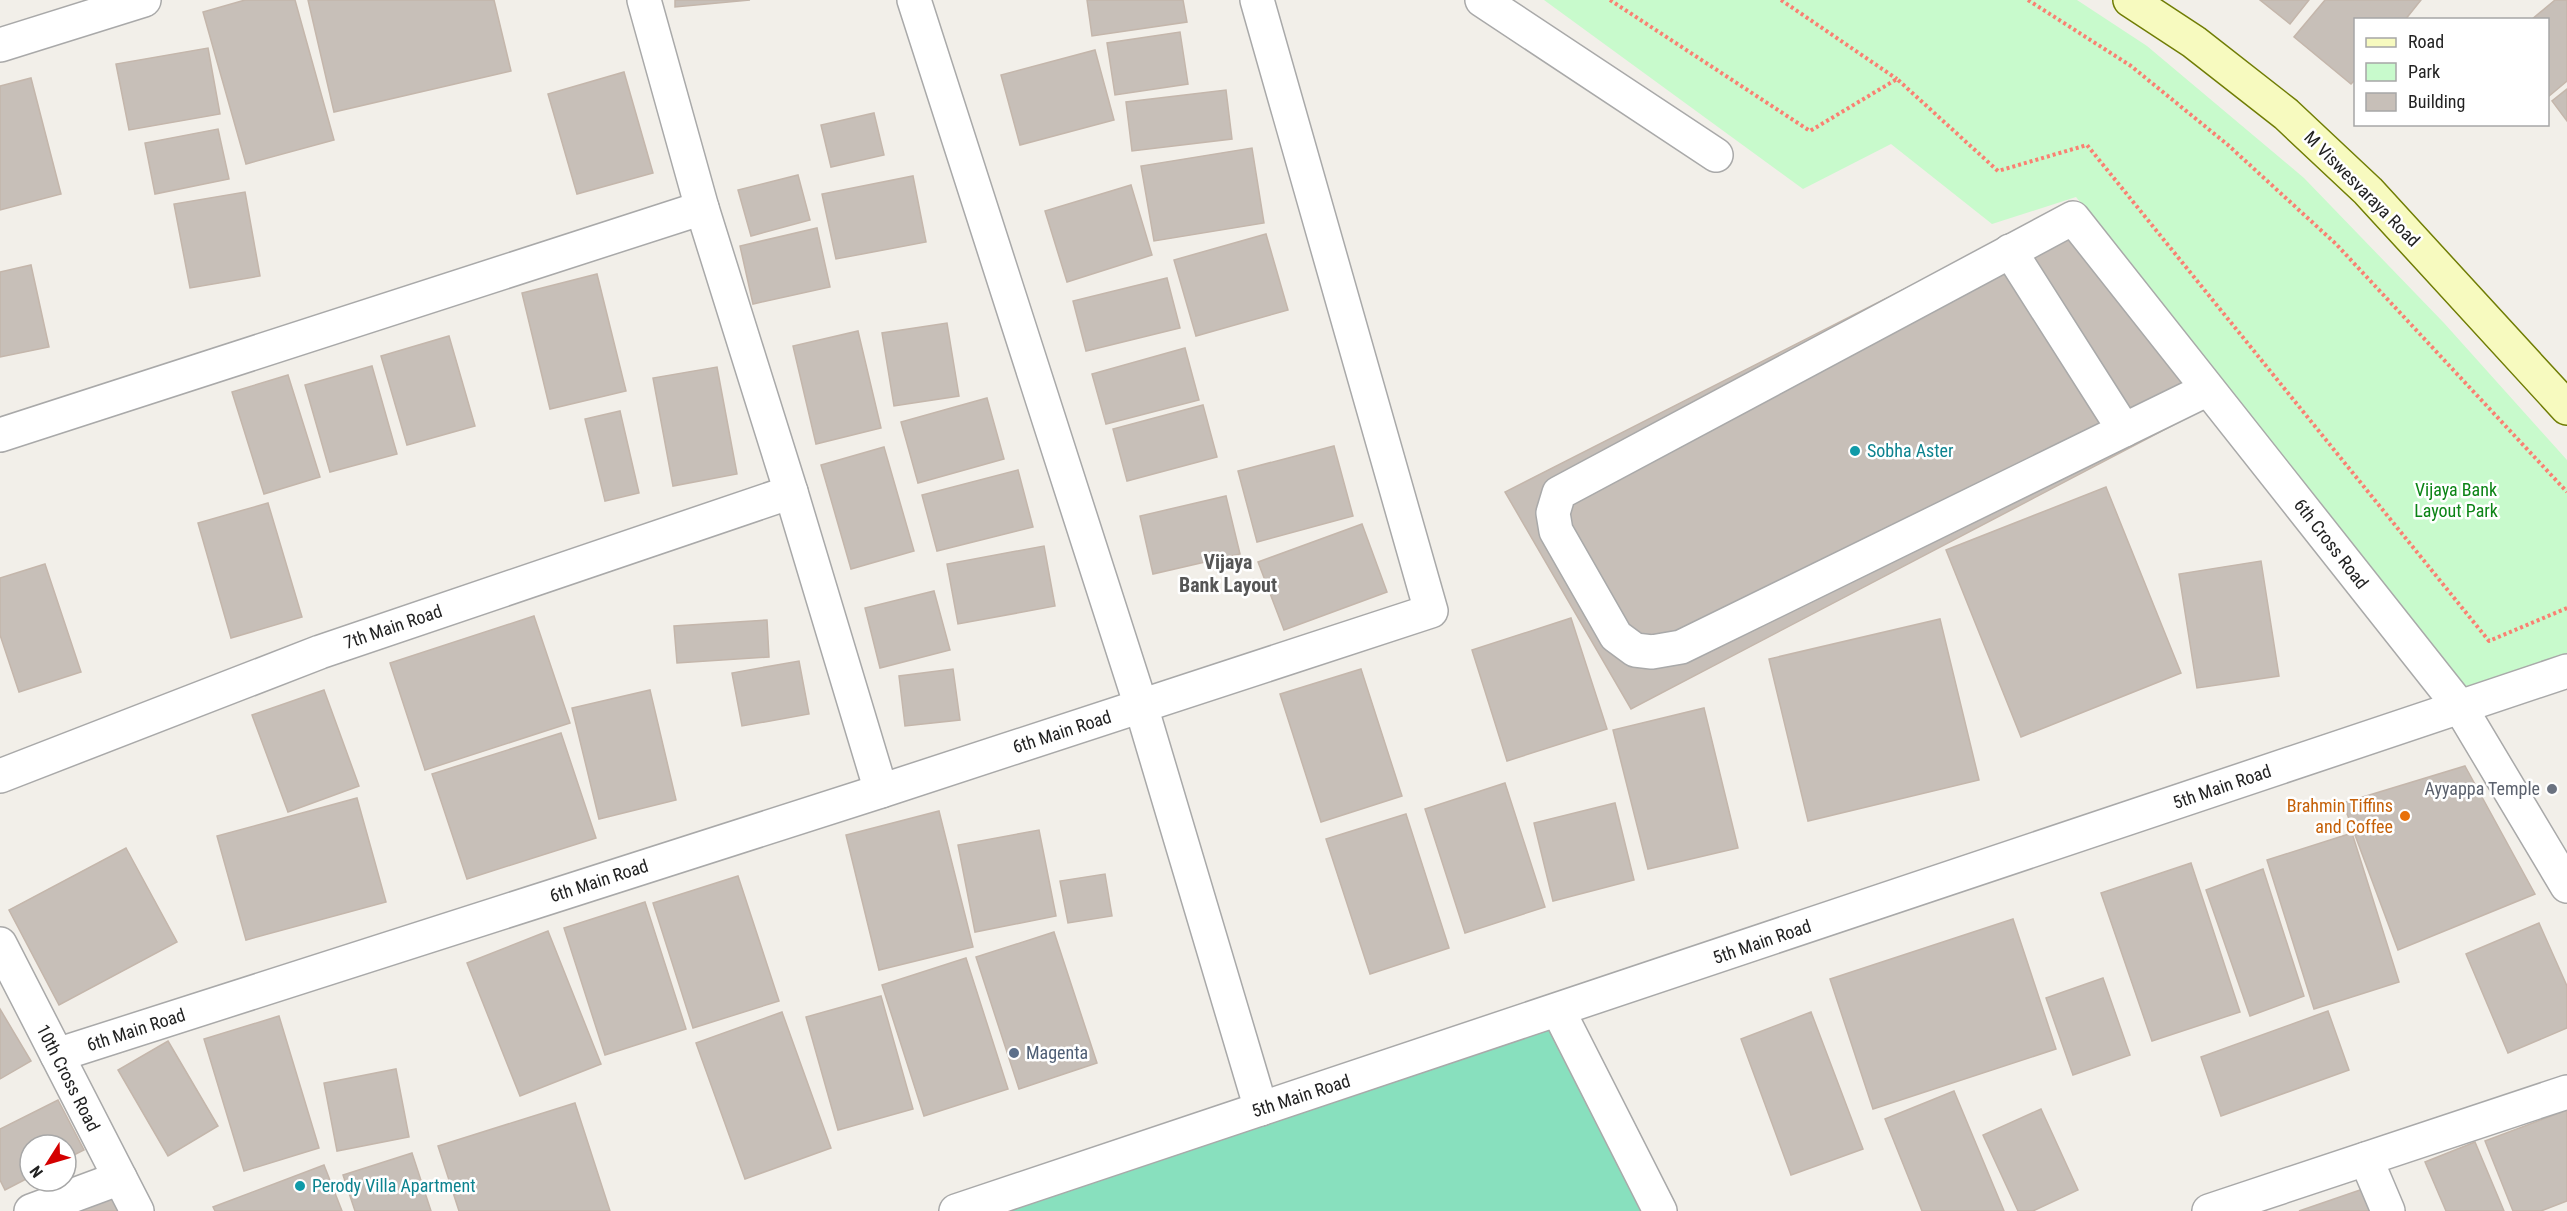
<svg xmlns="http://www.w3.org/2000/svg" width="2567" height="1211" viewBox="0 0 2567 1211" font-family="'Roboto Condensed',sans-serif">
<style>
.park{fill:#c8facc}
.pitch{fill:#88e0be}
.building{fill:#c7bfb8;stroke:#c4b6ab;stroke-width:1.5}
.lines{fill:none;stroke-linecap:round;stroke-linejoin:round}
.street-casing{stroke:#a9a9a9;stroke-width:36}
.secondary-casing{stroke:#707d05;stroke-width:36}
.path{stroke:#fa8072;stroke-width:4;stroke-dasharray:3 3;stroke-linecap:butt}
.street{stroke:#fff;stroke-width:33}
.secondary{stroke:#f7fabf;stroke-width:33}
.culture-dot{fill:#0f9aa8;stroke:#fff;stroke-width:2}
.worship-dot{fill:#6b7280;stroke:#fff;stroke-width:2}
.food-dot{fill:#e8710a;stroke:#fff;stroke-width:2}
.service-dot{fill:#5c6f8a;stroke:#fff;stroke-width:2}
.labels{text-anchor:middle;stroke-width:5;stroke-linejoin:round;paint-order:stroke}
.street-label{font-size:18px;fill:#222;stroke:#fff}
.culture-label{font-size:18px;fill:#0d838f;stroke:#fff;text-anchor:start}
.park-label{font-size:18px;fill:#0c8416;stroke:#fff}
.worship-label{font-size:18px;fill:#5b616d;stroke:#fff;text-anchor:end}
.food-label{font-size:18px;fill:#c56008;stroke:#fff;text-anchor:end}
.service-label{font-size:18px;fill:#4e5e75;stroke:#fff;text-anchor:start}
.neighbourhood-label{font-size:20px;font-weight:bold;fill:#555;stroke:#fff}
</style>
<rect width="100%" height="100%" fill="#f2efe9"/>
<!-- park -->
<path class="park" d="M1544,0H2077L2147,46L2304,178L2444,323L2567,460V654L2468,690L2076,197L1992,224L1891,144L1803,189Z"/>
<!-- pitch -->
<path class="pitch" d="M1558,1010L1661,1211H956Z"/>
<!-- building -->
<g class="building">
<path d="M245,0H295L334,140L246,164L203,12Z"/>
<path d="M308,0H494L511,71L334,112Z"/>
<path d="M675,0H750L675,7Z"/>
<path d="M1087,0H1183L1187,22L1092,36Z"/>
<path d="M2260,0H2309L2290,24Z"/>
<path d="M2325,0H2421L2405,20H2356V79L2351,84L2294,37Z"/>
<path d="M2555,0H2567V81L2548,97V20H2531Z"/>
<path d="M1180,32L1188,84L1115,95L1107,43Z"/>
<path d="M208,48L220,114L129,130L116,64Z"/>
<path d="M1095,50L1114,120L1020,145L1001,75Z"/>
<path d="M624,72L653,173L577,194L548,94Z"/>
<path d="M31,78L61,194L0,210V86Z"/>
<path d="M2567,89V121L2552,101Z"/>
<path d="M1226,90L1232,139L1132,151L1126,102Z"/>
<path d="M874,113L884,155L831,167L821,125Z"/>
<path d="M218,129L229,179L155,194L145,143Z"/>
<path d="M1252,148L1264,223L1154,241L1141,166Z"/>
<path d="M798,175L810,220L751,236L738,190Z"/>
<path d="M913,176L926,242L836,259L822,194Z"/>
<path d="M1131,185L1152,255L1067,282L1045,211Z"/>
<path d="M245,192L260,276L190,288L174,204Z"/>
<path d="M2056,212L2202,410L1631,709L1505,492Z"/>
<path d="M817,228L830,287L753,304L740,246Z"/>
<path d="M1266,234L1288,310L1196,336L1174,260Z"/>
<path d="M31,265L49,347L0,357V272Z"/>
<path d="M597,274L626,391L550,409L522,293Z"/>
<path d="M1167,278L1180,328L1086,351L1073,301Z"/>
<path d="M947,323L959,396L894,406L882,333Z"/>
<path d="M858,331L881,428L816,444L793,346Z"/>
<path d="M449,336L475,426L407,445L381,356Z"/>
<path d="M1185,348L1199,400L1106,424L1092,374Z"/>
<path d="M372,366L397,454L330,472L305,385Z"/>
<path d="M717,367L737,474L673,486L653,378Z"/>
<path d="M288,375L320,477L264,494L232,392Z"/>
<path d="M987,398L1004,459L918,483L901,422Z"/>
<path d="M1203,405L1217,457L1127,481L1113,429Z"/>
<path d="M620,411L639,493L605,501L585,419Z"/>
<path d="M1334,446L1353,516L1257,542L1238,471Z"/>
<path d="M884,447L914,551L851,569L821,465Z"/>
<path d="M1018,470L1033,527L937,551L922,495Z"/>
<path d="M2106,487L2181,673L2021,737L1946,550Z"/>
<path d="M1226,496L1240,554L1153,574L1140,516Z"/>
<path d="M268,503L302,617L231,638L198,523Z"/>
<path d="M1362,524L1387,592L1284,630L1258,562Z"/>
<path d="M1044,546L1055,606L958,624L947,564Z"/>
<path d="M2261,561L2279,676L2197,688L2179,574Z"/>
<path d="M45,564L81,672L19,692L0,635V578Z"/>
<path d="M934,591L950,650L880,668L865,608Z"/>
<path d="M534,616L570,723L425,770L390,663Z"/>
<path d="M1571,618L1607,729L1507,761L1472,650Z"/>
<path d="M1940,619L1979,780L1808,821L1769,659Z"/>
<path d="M767,620L769,657L677,663L674,626Z"/>
<path d="M799,661L809,714L742,726L732,673Z"/>
<path d="M953,669L960,720L905,726L899,676Z"/>
<path d="M1361,669L1402,796L1321,822L1280,694Z"/>
<path d="M324,690L359,786L288,812L252,715Z"/>
<path d="M650,690L676,800L599,819L572,708Z"/>
<path d="M1704,708L1738,848L1648,869L1613,730Z"/>
<path d="M561,733L596,838L467,879L432,774Z"/>
<path d="M2465,766L2535,894L2398,950L2343,803Z"/>
<path d="M1505,783L1545,907L1465,933L1425,809Z"/>
<path d="M357,798L386,902L246,940L217,836Z"/>
<path d="M1615,803L1634,880L1553,901L1534,823Z"/>
<path d="M939,811L973,947L879,970L846,835Z"/>
<path d="M1406,814L1449,948L1370,974L1326,839Z"/>
<path d="M1039,830L1056,916L975,932L958,845Z"/>
<path d="M2352,833L2399,982L2314,1009L2267,860Z"/>
<path d="M126,848L177,942L59,1005L9,910Z"/>
<path d="M2191,863L2240,1012L2152,1041L2101,893Z"/>
<path d="M2263,869L2304,996L2250,1016L2206,890Z"/>
<path d="M1105,874L1112,916L1068,923L1060,881Z"/>
<path d="M738,876L779,1001L693,1028L653,903Z"/>
<path d="M645,902L686,1029L605,1055L564,928Z"/>
<path d="M2013,919L2056,1049L1873,1109L1830,979Z"/>
<path d="M2539,923L2567,986V1028L2508,1053L2466,954Z"/>
<path d="M548,931L601,1064L520,1096L467,963Z"/>
<path d="M1054,932L1097,1063L1019,1089L976,957Z"/>
<path d="M966,958L1008,1089L924,1116L882,985Z"/>
<path d="M2103,978L2130,1055L2073,1075L2046,998Z"/>
<path d="M881,996L913,1109L838,1130L806,1017Z"/>
<path d="M0,1009L31,1061L0,1079Z"/>
<path d="M2328,1011L2349,1070L2221,1116L2201,1057Z"/>
<path d="M782,1012L831,1148L745,1179L696,1043Z"/>
<path d="M1811,1012L1863,1149L1791,1175L1741,1039Z"/>
<path d="M279,1016L319,1148L244,1171L204,1039Z"/>
<path d="M168,1041L218,1126L168,1156L118,1070Z"/>
<path d="M396,1069L409,1137L337,1151L324,1083Z"/>
<path d="M1954,1091L2004,1211H1922L1885,1119Z"/>
<path d="M58,1100L84,1150L66,1159V1145H30V1177L5,1190L0,1180V1129Z"/>
<path d="M575,1103L610,1211H459L438,1146Z"/>
<path d="M2041,1109L2078,1190L2033,1211H2018L1983,1135Z"/>
<path d="M2567,1110V1201L2541,1211H2513L2485,1141Z"/>
<path d="M2475,1142L2504,1211H2446L2425,1162Z"/>
<path d="M412,1153L431,1211H355L343,1175Z"/>
<path d="M324,1165L342,1211H215L213,1207Z"/>
<path d="M2363,1189L2370,1211H2299Z"/>
<path d="M113,1191L119,1211H52Z"/>
</g>
<g class="lines">
<!-- street casing -->
<g class="street-casing">
<g id="street">
<path d="M644,0L702,208L791,492L881,791"/>
<path d="M914,0L1141,706L1261,1109"/>
<path d="M1482,0L1716,155"/>
<path d="M0,45L144,0"/>
<path d="M2010,251L2124,430"/>
<path d="M2208,389L1681,647L1652,652L1635,650L1616,636L1556,531L1553,513L1559,493L2073,218L2460,707L2567,886"/>
<path d="M0,435L702,208"/>
<path d="M0,776L320,652L791,492"/>
<path d="M0,944L137,1211"/>
<path d="M1558,1010L1660,1211"/>
<path d="M57,1055L881,791L1431,611L1257,0"/>
<path d="M2366,1159L2388,1211"/>
<path d="M31,1211L120,1178"/>
<path d="M956,1211L2567,671"/>
<path d="M2209,1211L2567,1092"/>
</g>
</g>
<!-- secondary casing -->
<g class="secondary-casing">
<path id="secondary" d="M2130,0L2194,42L2286,114L2368,191L2567,408"/>
</g>
<!-- path -->
<g class="path">
<path d="M1610,0L1810,131L1897,79L1998,171L2087,145L2489,641L2567,608"/>
<path d="M1781,0L1897,79"/>
<path d="M2028,0L2131,66L2228,145L2336,244L2567,492"/>
</g>
<!-- street -->
<use href="#street" class="street"/>
<!-- secondary -->
<use href="#secondary" class="secondary"/>
</g>
<!-- markers -->
<g class="culture-dot">
<circle cx="1855" cy="451" r="6"/>
<circle cx="300" cy="1186" r="6"/>
</g>
<circle class="worship-dot" cx="2552" cy="789" r="6"/>
<circle class="food-dot" cx="2405" cy="816" r="6"/>
<circle class="service-dot" cx="1014" cy="1053" r="6"/>
<g class="labels">
<!-- street labels -->
<g class="street-label">
<text transform="translate(2362 189) rotate(45)" y="6">M Viswesvaraya Road</text>
<text transform="translate(2331 544) rotate(52)" y="6">6th Cross Road</text>
<text transform="translate(393 627) rotate(-19)" y="6">7th Main Road</text>
<text transform="translate(1062 732) rotate(-18)" y="6">6th Main Road</text>
<text transform="translate(2222 787) rotate(-19)" y="6">5th Main Road</text>
<text transform="translate(599 881) rotate(-18)" y="6">6th Main Road</text>
<text transform="translate(1762 942) rotate(-19)" y="6">5th Main Road</text>
<text transform="translate(136 1030) rotate(-18)" y="6">6th Main Road</text>
<text transform="translate(68 1078) rotate(63)" y="6">10th Cross Road</text>
<text transform="translate(1301 1096) rotate(-18)" y="6">5th Main Road</text>
</g>
<!-- culture labels -->
<g class="culture-label">
<text x="1867" y="457">Sobha Aster</text>
<text x="312" y="1192">Perody Villa Apartment</text>
</g>
<!-- park labels -->
<g class="park-label">
<text x="2456" y="496">Vijaya Bank<tspan x="2456" dy="21">Layout Park</tspan></text>
</g>
<!-- worship labels -->
<g class="worship-label">
<text x="2540" y="795">Ayyappa Temple</text>
</g>
<!-- food labels -->
<g class="food-label">
<text x="2393" y="812">Brahmin Tiffins<tspan x="2393" dy="21">and Coffee</tspan></text>
</g>
<!-- service labels -->
<g class="service-label">
<text x="1026" y="1059">Magenta</text>
</g>
<!-- neighbourhood labels -->
<g class="neighbourhood-label">
<text x="1228" y="569">Vijaya<tspan x="1228" dy="23">Bank Layout</tspan></text>
</g>
</g>
<!-- legend -->
<rect x="2354" y="18" width="195" height="108" fill="#ffffff" stroke="#a7a7a7" stroke-width="1.5"/>
<rect x="2366" y="38" width="30" height="9" fill="#f7fabf" stroke="#a7a7a7" stroke-width="1.5"/>
<text x="2408" y="48" font-size="18" fill="#222222">Road</text>
<rect x="2366" y="63" width="30" height="18" fill="#c8facc" stroke="#a7a7a7" stroke-width="1.5"/>
<text x="2408" y="78" font-size="18" fill="#222222">Park</text>
<rect x="2366" y="93" width="30" height="18" fill="#c7bfb8" stroke="#a7a7a7" stroke-width="1.5"/>
<text x="2408" y="108" font-size="18" fill="#222222">Building</text>
<!-- north arrow -->
<g transform="translate(48 1163) rotate(233)"><circle r="28" fill="#ffffff" stroke="#a7a7a7" stroke-width="1.5"/>
<path d="M0-4.5L10 22L0 15L-10 22Z" fill="#d40000"/>
<text y="-9" font-size="16" font-weight="bold" text-anchor="middle" fill="#222222">N</text>
</g>
</svg>
